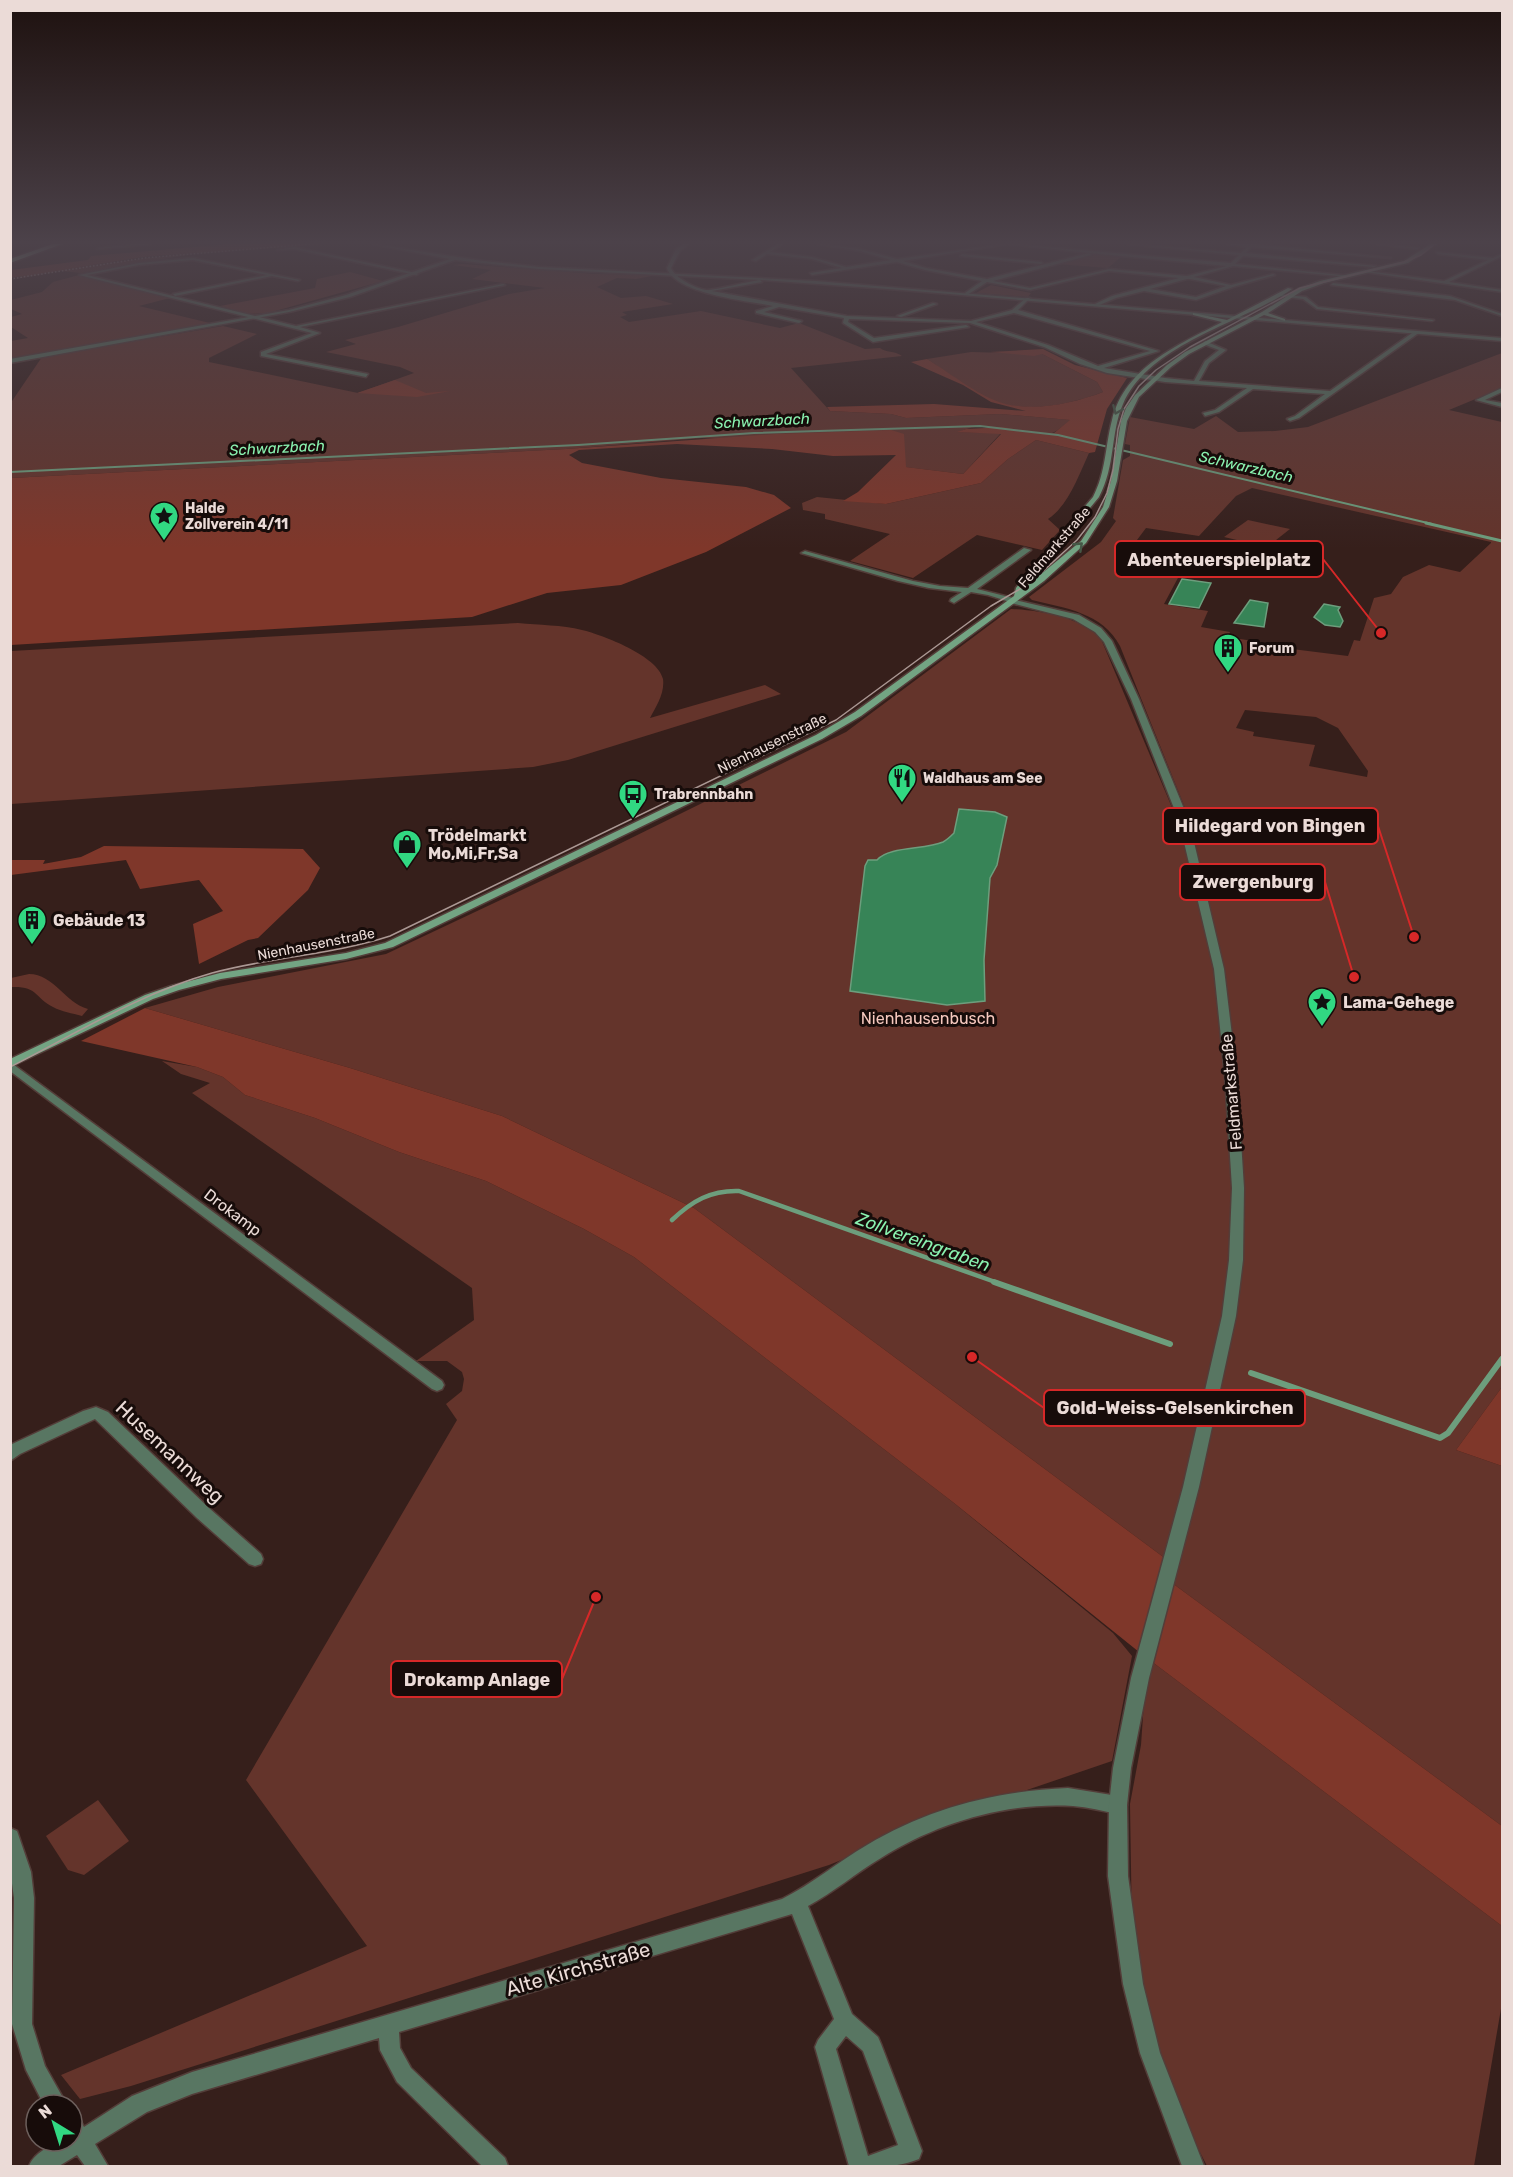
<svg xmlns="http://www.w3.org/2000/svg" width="1513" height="2177" viewBox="0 0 1513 2177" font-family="Rubik,sans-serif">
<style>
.green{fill:#64342b;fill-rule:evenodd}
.forest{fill:#7f372a}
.water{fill:#378457;stroke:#6d9e7d;stroke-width:1.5}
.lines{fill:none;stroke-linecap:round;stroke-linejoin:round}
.stream-far3{stroke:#6d9e7d;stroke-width:2}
.stream-far2{stroke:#6d9e7d;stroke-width:3}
.stream-far1{stroke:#6d9e7d;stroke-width:4.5}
.stream{stroke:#6d9e7d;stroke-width:6}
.minor-casing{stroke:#533d39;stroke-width:3}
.tertiary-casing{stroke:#533d39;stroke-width:3}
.secondary-casing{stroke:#533d39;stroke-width:3}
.motorway-casing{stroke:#533d39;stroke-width:3}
.minor{fill:#587662;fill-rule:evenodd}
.tertiary{fill:#587662;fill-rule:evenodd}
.secondary{fill:#73a483;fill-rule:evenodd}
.motorway{fill:#9ae7b5;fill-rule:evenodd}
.tram{stroke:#ab9894;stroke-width:1.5}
.rail{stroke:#ab9894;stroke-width:1.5;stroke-dasharray:1.5 2;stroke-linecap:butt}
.oneway{stroke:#455846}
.labels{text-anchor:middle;stroke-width:6;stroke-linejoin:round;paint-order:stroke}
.far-poi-label{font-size:14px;font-weight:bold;fill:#ebdbd7;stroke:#170c0a;text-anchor:start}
.far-street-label{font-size:14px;fill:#ebdbd7;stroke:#170c0a}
.far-water-label{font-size:15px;font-style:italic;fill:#8af2b0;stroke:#170c0a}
.poi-label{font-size:16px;font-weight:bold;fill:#ebdbd7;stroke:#170c0a;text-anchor:start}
.park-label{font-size:16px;fill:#f5c8be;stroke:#170c0a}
.street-label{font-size:16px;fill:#ebdbd7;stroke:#170c0a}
.water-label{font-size:18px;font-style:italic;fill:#8af2b0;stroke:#170c0a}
.near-street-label{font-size:20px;fill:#ebdbd7;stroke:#170c0a}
.leader{fill:none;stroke:#d62828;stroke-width:2}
.callout-dot{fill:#d62828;stroke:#170c0a;stroke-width:2}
.callout{fill:#170c0a;stroke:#d62828;stroke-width:2}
.callout-label{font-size:18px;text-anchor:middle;font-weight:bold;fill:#ebdbd7}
</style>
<rect width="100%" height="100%" fill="#361f1b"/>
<!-- green -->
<g class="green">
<path d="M330,244L193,254L81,273L61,271L11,280C34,271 74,268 101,264C176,254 254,244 330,244Z"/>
<path d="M1098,254L1122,256L1108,268L1057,264Z"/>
<path d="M462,264L596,274L657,275L636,279L617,278L597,287L621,298L646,296L673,304L622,312L627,315L620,317L629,322L701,311L780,328L799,323L865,349L880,348C886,353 894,350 902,356L791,368L830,411L891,414L906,418L1000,414L1071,420C1065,424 1058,431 1052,433C1024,440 989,416 959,432L1001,433L963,474L905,467V450L702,438L566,449L11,478L10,404L42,357L223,326L257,334L209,358V362L358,393L414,373L400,367L326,352L356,344L345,340L398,327L509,294L545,288L472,279L491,270L453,265Z"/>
<path d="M350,272L383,281L268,313L248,314L220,306L315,288L317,279Z"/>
<path d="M79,275L170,298L139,306L214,324L11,358V341L28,338L11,327V317L22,314L11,309V300L42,292L53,282Z"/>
<path d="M991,285L1031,293L1028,297L976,293Z"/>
<path d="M971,352L1042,354L1097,382L1103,392C1071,404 1028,414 994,401C974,393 946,371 927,359Z"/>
<path d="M1502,353V388L1449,410L1502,422V1387L1456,1450L1502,1466V1826L1168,1580L1237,1260L1220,969L1208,898L1189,818L1120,646C1103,613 1065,608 1032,600L1029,597L1101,542L1116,521L1113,518L1123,460L1130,456V445L1125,444L1130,417L1194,429L1216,416L1238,432L1275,431L1308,427ZM1252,488L1491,542V543L1460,572L1429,565L1403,577L1391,594L1374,598L1360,641L1354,640L1348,656L1259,645V642L1228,637L1230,632L1201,627L1208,611L1164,604L1179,576L1187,577L1189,574L1212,577L1216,576L1219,566L1128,552L1146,528L1199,536L1236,496ZM1245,710L1316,717L1338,728L1368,771L1367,777L1309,766L1315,745L1253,736L1254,732L1236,728Z"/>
<path d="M1036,440L1089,453C1079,475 1068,506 1048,519L1060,530L1042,550L977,535L913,578L850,561L890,534L825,519V514L803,510L802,503L817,497L886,504L981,483L1008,459Z"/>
<path d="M1248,520L1290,529L1267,547L1224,537Z"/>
<path d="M1011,609C1039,610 1082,617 1101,639L1176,817L1218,969L1230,1077L1234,1259L1170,1562L694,1208L502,1116L350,1068L145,1008L218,987L386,954L611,848L846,732Z"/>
<path d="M518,623C539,625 562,625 582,630C603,635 658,656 663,679C665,693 656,707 650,718L765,685L781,694L568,760L533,767L11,804V651Z"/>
<path d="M29,974C54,974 65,1003 88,1009L82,1016C72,1013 62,1012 53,1007C34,997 38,986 11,987V978Z"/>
<path d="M162,1061L197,1067L223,1077L245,1095L315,1118L399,1152L486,1181L584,1229L634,1257L954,1503L1113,1633L1132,1656L1112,1761L948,1817L829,1865L131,2086L80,2099L61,2075L367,1946L246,1780L457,1420L446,1404L462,1391L464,1379L462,1372L447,1361H416L474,1320L472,1288L192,1093L210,1083L181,1074Z"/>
<path d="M1147,1658L1502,1926V2003L1474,2166H1207L1182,2117L1137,1988L1132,1930L1130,1804L1141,1745Z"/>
<path d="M98,1800L129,1841L84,1875L68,1870L46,1836Z"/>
</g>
<!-- forest -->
<g class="forest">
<path d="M229,244H301L143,257L11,278V270L88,260L91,256Z"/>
<path d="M1043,349L1075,365L1127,378L1107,409L1095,452L1089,453L1036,440L1008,459L981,483L886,504L843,501L858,492L896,455L833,456L772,449L677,444L579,450L569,455L582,463L661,478L746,487L774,495L791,508L706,552L621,585L547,593L472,617L11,645V478L566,449L776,434L891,430L904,434L906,467L963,474L1001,434L957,432L966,429L1003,427L1040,434L1054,433L1070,420L1000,414L906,418L891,414L830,411L827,407L934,404L1026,411L991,402L963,385L911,362L927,359C947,371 974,392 994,400C1027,414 1071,404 1103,392L1097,382L1042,354L1034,356L990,352Z"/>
<path d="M395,380L426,393L450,391L417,397L357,393Z"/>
<path d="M104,846L303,849L320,868L308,890L258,938L248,940L199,964L193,924L223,911L199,880L140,889L126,860L11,875V860H45L43,864L81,857Z"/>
<path d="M145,1008L350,1068L502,1116L694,1208L1170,1562L1144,1656L954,1503L634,1257L584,1229L486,1181L399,1152L315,1118L245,1095L223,1077L197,1067L81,1041Z"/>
<path d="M1502,1387V1466L1456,1450Z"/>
<path d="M1168,1580L1502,1826V1926L1147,1658Z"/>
</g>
<!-- water -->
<g class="water">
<path d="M1182,579L1211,583L1199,608L1169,604Z"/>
<path d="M1250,600L1268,603L1264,627L1234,623Z"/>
<path d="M1324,604L1340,607L1338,610L1343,621L1340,627L1325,625L1314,617Z"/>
<path d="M959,809L995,812L1007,817L997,865L990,878L984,960L985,1001L947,1005L850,991L865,866L868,860H877C889,846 925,850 943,842C947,840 951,836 954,833Z"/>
</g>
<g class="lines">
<!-- stream-far3 -->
<path class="stream-far3" d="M10,472L578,445L754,433L980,426L1058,435L1432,524"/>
<!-- stream-far2 -->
<path class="stream-far2" d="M1426,523L1502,541"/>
<!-- stream-far1 -->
<path class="stream-far1" d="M672,1220C692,1201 711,1190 739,1191L998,1283"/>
<!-- stream -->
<g class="stream">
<path d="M994,1282L1170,1344"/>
<path d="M1251,1373L1440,1438L1448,1433L1502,1359"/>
</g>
<!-- minor casing -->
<g class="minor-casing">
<g id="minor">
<path d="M138,244H151L97,249L99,248Z"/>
<path d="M684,244H689L680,251L671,268C675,278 695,288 706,290C711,291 750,281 760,280L762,282L712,291L847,316L971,321L1012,310L1026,298H1030L1018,310L1159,351L1104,368L1165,378L1194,381L1205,361L1219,350L1203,344L1205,341L1226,350L1209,363L1199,381L1330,391L1415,331L1420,332L1299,418L1290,421L1287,419L1295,416L1325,394L1253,389L1219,412L1205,416L1203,413L1215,410L1247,388L1165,382L1107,373L1080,364L1044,347L970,323L849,319L848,322L874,338L966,325L969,327L873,342L843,323L844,318L779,307L764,312L802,321L799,323L756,313V311L773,306C749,301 675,294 667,268L676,249ZM1014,313L1150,351L1098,366L1048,345L976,322Z"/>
<path d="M778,244H783L770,252L812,257L846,267L891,260L860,251L818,244L860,249L897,259L1007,244L903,261L926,268L987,279L1089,253L1009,244L1231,263L1239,255L1128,244L1241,253L1247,247L1227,244H1254L1391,258L1251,247L1246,253L1376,266L1374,267L1243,256L1235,264L1351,276L1349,277L1233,266L1194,277L1231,285L1273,274L1275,275L1233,287L1196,300L1144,291L1116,298L1097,306L1095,304L1112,296L1179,278L1109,271L1030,290L987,282L967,295L965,293L982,281L925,270L897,262L812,275L810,273L842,268L812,259L767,254L756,261L752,260ZM1089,253L1227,266L1187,276L1109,269L1030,288L993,281L1091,255ZM1187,279H1190L1226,286L1196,297L1150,289Z"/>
<path d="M1376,244L1419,248L1417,249Z"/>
<path d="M294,247L416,273L418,274L416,275L294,249L277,250Z"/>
<path d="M1436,252L1493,258L1502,254V256L1449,282L1502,290V292L1365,272L1367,271L1444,281L1488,260L1438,254Z"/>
<path d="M962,254L1041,262L1043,263L1041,264L960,256Z"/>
<path d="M193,258L300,280L298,281L272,276L175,296L173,294L267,275L193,260L139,265L87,275L296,326L503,284L505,285L300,327L320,333L266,354L368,374L366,377L261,356V352L312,333L79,275L139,263Z"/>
<path d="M1333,283L1450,296L1502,314V316L1455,300L1331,285Z"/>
<path d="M1279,294L1306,297L1318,307L1434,320L1432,321L1317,309L1303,299L1277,296Z"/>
<path d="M933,303L937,304L901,317L897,316Z"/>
<path d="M1502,388V392L1485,400L1502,403V407L1476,400Z"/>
<path d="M1024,548L1031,550L977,589L1013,598V602H1010L988,595L971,592L954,603L950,601L951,599L962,592L929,588L898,581L801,553L805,551L913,581L940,586L968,588Z"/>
<path d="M10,1062L442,1381L444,1385L442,1389L437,1391L432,1389L10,1071Z"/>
<path d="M96,1407L108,1412L209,1508L261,1554L263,1559L261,1564L255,1566L249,1564L197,1518L95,1419L20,1454L10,1461V1445L83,1411Z"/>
<path d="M1068,1788L1118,1796L1125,1799L1127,1805L1125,1811L1118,1814C1103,1811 1088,1807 1073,1806C1006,1802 937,1823 881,1858C856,1873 834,1892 808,1906L852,2014L878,2037L881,2044L922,2151L919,2159C895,2169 875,2166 849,2166L815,2047L818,2040L834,2019L792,1914L399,2032L400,2048L411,2068L505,2158L508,2166H482L397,2082L380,2050L379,2038L192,2094L147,2112L95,2144L108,2166H85L77,2155L59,2166H29C35,2151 57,2141 72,2141V2117L80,2120L84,2127L132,2096L192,2072L782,1899C812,1884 838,1862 867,1845C929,1808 996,1791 1068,1788ZM846,2036L863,2051L898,2145L868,2156L836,2049Z"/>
<path d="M10,1828L17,1831L31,1872L34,1898L32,2024L45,2066L67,2105H44L26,2070L12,2024L14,1898L10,1869Z"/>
</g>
</g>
<!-- tertiary casing -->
<g class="tertiary-casing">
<g id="tertiary">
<path d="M372,244L484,261L539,267L816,281L1502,338V341L902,290L761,280L539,269L455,260L350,297L289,312L10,363V359L289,310L346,295L450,259Z"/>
<path d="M1007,598L1079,615L1101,628L1112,641L1139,699L1189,821L1224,969L1237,1077L1244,1188L1243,1260L1236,1316L1199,1487L1149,1678L1131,1768L1127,1805L1128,1876L1143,1984L1160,2053L1204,2166H1182L1140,2053L1123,1984L1108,1876L1109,1805L1113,1768L1131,1678L1183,1487L1222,1316L1229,1260L1232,1188L1225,1077L1214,969L1179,821L1131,699L1104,642L1095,632L1073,619L1007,602Z"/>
</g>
</g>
<!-- secondary casing -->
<g class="secondary-casing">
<path id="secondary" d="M1431,244H1436L1408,263L1324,283L1302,291L1268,313L1285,319V321L1264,315L1189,354L1171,367L1139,397L1127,421L1117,481L1109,507L1086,543L1044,581L861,716L822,739L393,947L346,959L221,979L179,990L153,999L10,1067V1059L145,995L171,986L220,973L346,953L385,943L816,735L855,712L1014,596L1016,588L1025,576L1093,497C1106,472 1105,447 1112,420C1125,367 1178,345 1222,322L1193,315V313L1227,320L1288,288L1292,289C1241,324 1150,343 1123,404C1110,434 1116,465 1099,497L1023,589L1081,541L1103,507L1111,481L1121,421L1126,408L1135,395L1167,365L1185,352L1262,312L1298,289L1320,281L1404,261Z"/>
</g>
<!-- motorway casing -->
<g class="motorway-casing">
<path id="motorway" d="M53,244H62L10,263V259Z"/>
</g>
<!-- minor -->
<use href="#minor" class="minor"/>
<!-- tertiary -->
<use href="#tertiary" class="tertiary"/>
<!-- secondary -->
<use href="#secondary" class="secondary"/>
<!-- motorway -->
<use href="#motorway" class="motorway"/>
<!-- tram -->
<path class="tram" d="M10,1067C75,1034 141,993 212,973C271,957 332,955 390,936L836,720L991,606L1030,583L1077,540L1095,517L1107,493L1113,470L1118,429L1124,409L1139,386L1156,370L1190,347L1300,288L1404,262L1421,255L1435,244"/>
<!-- rail -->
<path class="rail" d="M10,279L144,258L310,244"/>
</g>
<!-- one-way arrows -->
<defs><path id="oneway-chevron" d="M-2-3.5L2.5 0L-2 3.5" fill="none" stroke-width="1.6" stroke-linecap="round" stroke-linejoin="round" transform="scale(1.5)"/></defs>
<g class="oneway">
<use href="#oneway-chevron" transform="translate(1117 410) rotate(113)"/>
<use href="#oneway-chevron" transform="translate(1079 546) rotate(-43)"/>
</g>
<!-- sky -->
<linearGradient id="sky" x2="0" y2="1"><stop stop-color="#1e110f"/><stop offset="0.44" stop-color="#4c424a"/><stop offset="1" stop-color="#4c424a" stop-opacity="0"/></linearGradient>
<rect width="1513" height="549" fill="url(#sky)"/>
<!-- icons -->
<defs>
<g id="sight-pin" transform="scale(1.5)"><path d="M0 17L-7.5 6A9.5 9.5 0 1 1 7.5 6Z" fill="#31d882" stroke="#170c0a"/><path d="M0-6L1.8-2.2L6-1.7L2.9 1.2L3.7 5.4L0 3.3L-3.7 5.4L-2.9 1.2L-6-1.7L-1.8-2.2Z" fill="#111"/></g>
<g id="building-pin" transform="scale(1.5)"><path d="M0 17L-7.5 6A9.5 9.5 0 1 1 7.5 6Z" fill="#31d882" stroke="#170c0a"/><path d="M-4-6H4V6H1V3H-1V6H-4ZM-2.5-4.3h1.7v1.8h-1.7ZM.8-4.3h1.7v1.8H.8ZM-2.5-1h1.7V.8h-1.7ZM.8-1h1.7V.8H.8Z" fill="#111"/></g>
<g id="restaurant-pin" transform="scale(1.5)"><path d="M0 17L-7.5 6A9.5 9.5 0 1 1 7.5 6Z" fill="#31d882" stroke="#170c0a"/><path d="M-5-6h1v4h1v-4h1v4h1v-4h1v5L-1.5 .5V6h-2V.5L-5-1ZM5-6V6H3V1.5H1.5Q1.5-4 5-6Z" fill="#111"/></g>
<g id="bus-pin" transform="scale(1.5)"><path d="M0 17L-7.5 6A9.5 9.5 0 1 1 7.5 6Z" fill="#31d882" stroke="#170c0a"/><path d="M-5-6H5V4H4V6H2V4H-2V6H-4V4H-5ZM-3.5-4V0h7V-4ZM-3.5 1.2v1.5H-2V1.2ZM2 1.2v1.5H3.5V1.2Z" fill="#111"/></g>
<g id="shop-pin" transform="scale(1.5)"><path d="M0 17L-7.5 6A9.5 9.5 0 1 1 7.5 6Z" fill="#31d882" stroke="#170c0a"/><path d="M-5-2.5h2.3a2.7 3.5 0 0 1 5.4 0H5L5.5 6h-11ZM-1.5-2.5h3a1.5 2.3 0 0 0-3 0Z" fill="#111"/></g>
</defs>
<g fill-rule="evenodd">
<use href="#sight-pin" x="164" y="516"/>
<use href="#building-pin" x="1228" y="648"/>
<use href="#restaurant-pin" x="902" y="778"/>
<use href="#bus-pin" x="633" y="794"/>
<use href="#shop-pin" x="407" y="844"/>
<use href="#building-pin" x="32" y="920"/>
<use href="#sight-pin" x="1322" y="1002"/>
</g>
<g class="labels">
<!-- far-poi labels -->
<g class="far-poi-label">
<text x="185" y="513">Halde<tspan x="185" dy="16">Zollverein 4/11</tspan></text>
<text x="1249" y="653">Forum</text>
<text x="923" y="783">Waldhaus am See</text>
<text x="654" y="799">Trabrennbahn</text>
</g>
<!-- far-street labels -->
<g class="far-street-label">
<text transform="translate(1054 547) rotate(-49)" y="5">Feldmarkstraße</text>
<text transform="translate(772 743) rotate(-26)" y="5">Nienhausenstraße</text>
<text transform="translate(316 944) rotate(-11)" y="5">Nienhausenstraße</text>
</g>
<!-- far-water labels -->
<g class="far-water-label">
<text transform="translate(762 421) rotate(-3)" y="5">Schwarzbach</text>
<text transform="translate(277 448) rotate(-3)" y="5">Schwarzbach</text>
<text transform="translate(1246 467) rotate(13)" y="5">Schwarzbach</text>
</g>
<!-- poi labels -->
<g class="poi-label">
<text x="428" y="841">Trödelmarkt<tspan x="428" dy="18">Mo,Mi,Fr,Sa</tspan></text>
<text x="53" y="926">Gebäude 13</text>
<text x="1343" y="1008">Lama-Gehege</text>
</g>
<!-- park labels -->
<g class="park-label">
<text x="928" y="1024">Nienhausenbusch</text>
</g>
<!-- street labels -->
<g class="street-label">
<text transform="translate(1231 1092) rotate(-95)" y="6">Feldmarkstraße</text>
<text transform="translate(233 1212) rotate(37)" y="6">Drokamp</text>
</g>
<!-- water labels -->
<g class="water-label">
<text transform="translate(923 1242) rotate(20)" y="6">Zollvereingraben</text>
</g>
<!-- near-street labels -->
<g class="near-street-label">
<text transform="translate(170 1452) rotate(43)" y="7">Husemannweg</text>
<text transform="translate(578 1969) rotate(-16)" y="7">Alte Kirchstraße</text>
</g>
</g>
<!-- callouts -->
<path class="leader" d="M1381 633L1323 559M1414 937L1378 826M1354 977L1325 882M972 1357L1044 1408M596 1597L562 1679"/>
<g class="callout-dot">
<circle cx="1381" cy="633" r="6"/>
<circle cx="1414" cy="937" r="6"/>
<circle cx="1354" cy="977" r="6"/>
<circle cx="972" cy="1357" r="6"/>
<circle cx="596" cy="1597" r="6"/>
</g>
<g class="callout">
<rect x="1115" y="541" width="208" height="36" rx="6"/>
<rect x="1163" y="808" width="215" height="36" rx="6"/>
<rect x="1180" y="864" width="145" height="36" rx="6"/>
<rect x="1044" y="1390" width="261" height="36" rx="6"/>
<rect x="391" y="1661" width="171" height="36" rx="6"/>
</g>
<g class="callout-label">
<text x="1219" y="566">Abenteuerspielplatz</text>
<text x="1270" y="832">Hildegard von Bingen</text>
<text x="1253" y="888">Zwergenburg</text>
<text x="1175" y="1414">Gold-Weiss-Gelsenkirchen</text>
<text x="477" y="1686">Drokamp Anlage</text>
</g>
<!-- border -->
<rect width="1513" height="2177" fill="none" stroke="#ebdbd7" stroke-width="24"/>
<!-- north arrow -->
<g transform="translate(54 2123) rotate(322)"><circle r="28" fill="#170c0a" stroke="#6c5f5c" stroke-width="1.5"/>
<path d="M0-4.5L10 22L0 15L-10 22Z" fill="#31d882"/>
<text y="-9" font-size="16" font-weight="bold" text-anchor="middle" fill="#ebdbd7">N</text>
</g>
</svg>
